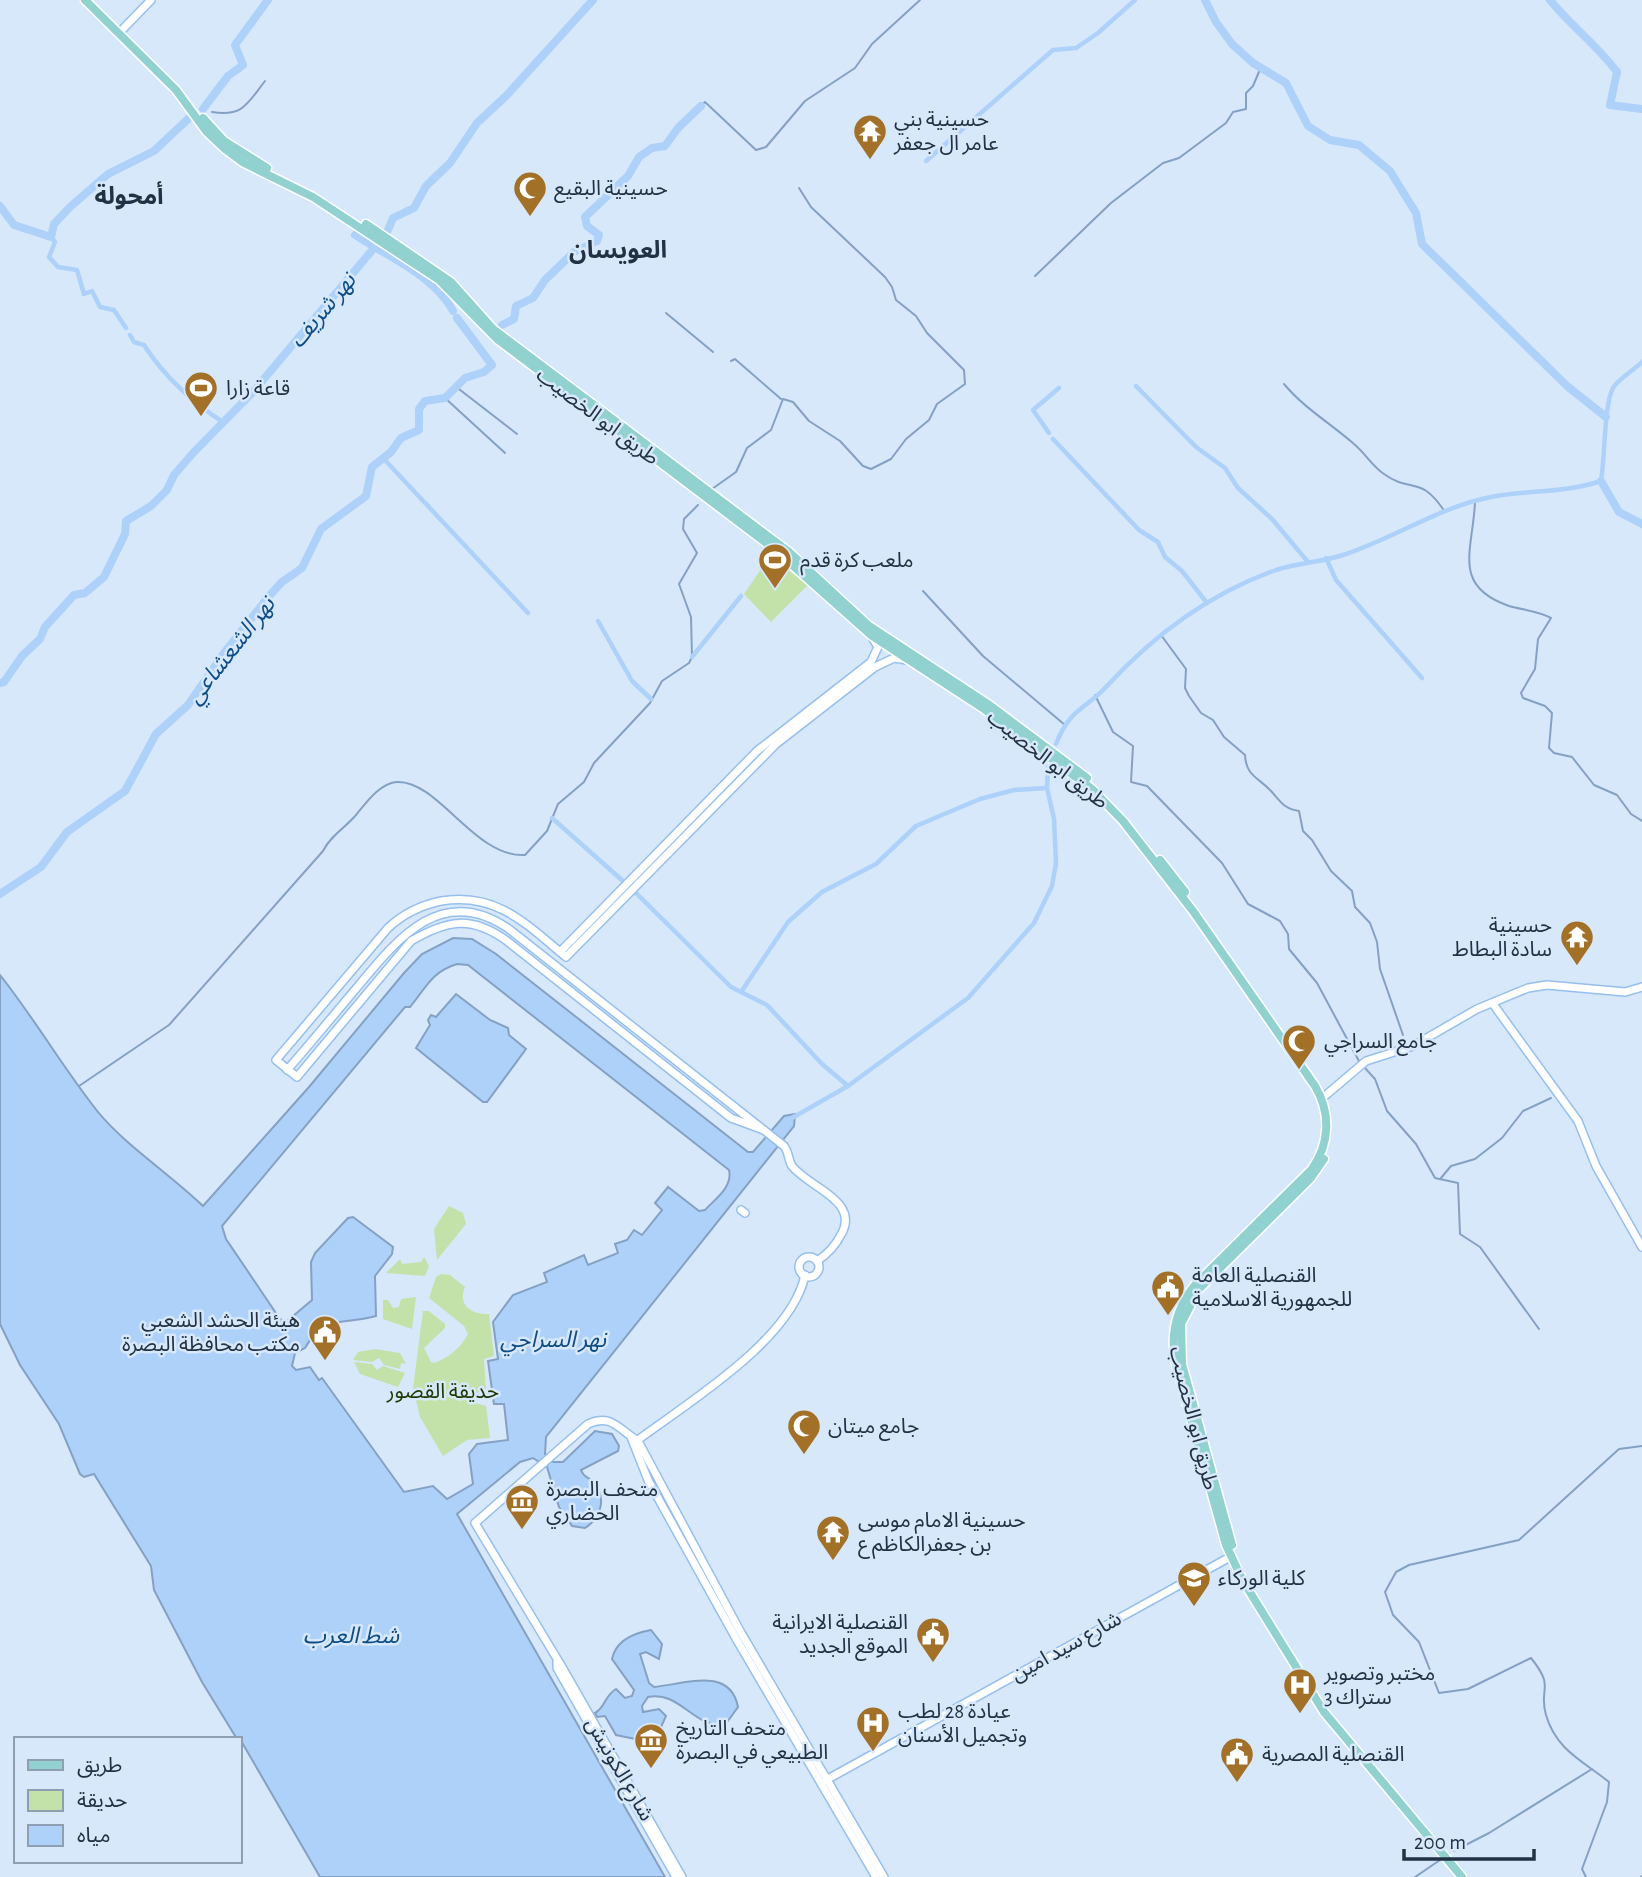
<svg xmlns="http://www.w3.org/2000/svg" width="1642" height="1877" viewBox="0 0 1642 1877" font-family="'Alegreya Sans','Noto Sans Arabic',sans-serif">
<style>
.green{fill:#c2e2a9}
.water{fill:#aed1f9;stroke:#84a1c3;stroke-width:2;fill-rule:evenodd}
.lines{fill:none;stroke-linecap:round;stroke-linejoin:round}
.stream{stroke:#84a1c3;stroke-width:2}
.canal{stroke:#aed1f9;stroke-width:4.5}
.river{stroke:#aed1f9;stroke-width:8}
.secondary-casing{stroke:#96bfed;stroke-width:10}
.primary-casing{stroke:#fff;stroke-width:11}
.secondary{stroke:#fff;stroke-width:7}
.primary{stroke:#91d2d0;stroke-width:8}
.labels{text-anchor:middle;stroke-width:5;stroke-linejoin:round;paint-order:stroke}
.poi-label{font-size:21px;fill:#223244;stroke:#d7e8fb;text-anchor:start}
.street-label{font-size:21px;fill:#223244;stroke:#d7e8fb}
.park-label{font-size:21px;fill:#1f3800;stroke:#d7e8fb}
.water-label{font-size:23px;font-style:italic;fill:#0f4d87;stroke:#d7e8fb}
.quarter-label{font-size:24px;font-weight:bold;fill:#223244;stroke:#d7e8fb}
</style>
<rect width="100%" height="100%" fill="#d7e8fb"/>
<!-- green -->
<g class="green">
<path d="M770,556L808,585L771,622L744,594Z"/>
<path d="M449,1206L463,1213L466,1224L437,1260L434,1229Z"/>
<path d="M424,1257L429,1266L425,1276L386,1273L400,1259L402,1264L421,1262Z"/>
<path d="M441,1274L450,1275L465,1287C457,1305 472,1315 489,1314L494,1356L484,1359L486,1389L470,1396L472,1402L486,1406L490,1438L467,1440L443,1456L420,1417L413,1388L423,1311H429L445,1324V1328L424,1348L431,1362L435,1363C450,1356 460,1349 468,1334L464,1326L429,1298L436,1277Z"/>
<path d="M416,1297L412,1329L383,1319V1300H388L393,1308L399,1307L401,1299Z"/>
<path d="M375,1349L400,1353L406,1364L401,1363L400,1369L384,1365L379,1358L372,1362L353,1360L358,1352Z"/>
<path d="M354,1362L372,1364L377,1370L383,1366L405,1373L398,1387L360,1374Z"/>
</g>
<!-- water -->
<g class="water">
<path d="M453,938L472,939L496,954L748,1152H753L784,1116L795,1114L794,1126L546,1437L545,1454L553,1462H563L595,1431L612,1434L619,1446L618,1451L581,1470C584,1478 587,1476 592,1481C608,1497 601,1518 585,1528L572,1526L559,1507L547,1467L533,1458L520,1462L457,1514L665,1877H320L240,1739H237L202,1682L154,1590L151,1566L94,1474L84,1477L80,1474L59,1424L20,1365L0,1324V975C35,1019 63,1068 98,1112C126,1146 170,1174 203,1206L309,1087L404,973L422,954ZM457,964L468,965L729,1170C733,1187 715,1199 705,1210L699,1211L668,1187L655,1203L662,1210L642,1235L634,1230L627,1240L615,1244L618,1253L588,1265L584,1255L544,1273L547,1282L513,1295L493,1322L498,1359L488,1361L492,1390L474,1397L493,1398L494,1404H504L508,1440L477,1444L469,1454L473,1484L447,1499L433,1486L404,1492L322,1378L319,1380L310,1367L296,1370L292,1366L295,1353L305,1348C324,1314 344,1325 376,1316L375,1276L392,1254L393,1247L353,1217L348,1218L315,1253L311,1262L312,1300L286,1322L280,1319L226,1239L222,1226L405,1007H410C426,988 431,972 457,964Z"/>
<path d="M456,994L490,1020L508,1028L509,1035L526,1049L487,1102H483L416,1048L430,1025L428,1020L431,1015L436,1017Z"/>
<path d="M651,1630L662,1644L659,1659L646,1652L640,1654L649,1683L654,1687C685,1684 730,1666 738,1707L725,1725C695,1729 679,1690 648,1697L642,1706L643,1712L659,1709L666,1716L661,1727L640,1740L616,1735L605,1716L597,1717L595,1713C606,1707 604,1696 616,1689L625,1698L632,1696L634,1690L612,1659C616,1640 634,1633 651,1630Z"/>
</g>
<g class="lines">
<!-- stream -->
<g class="stream">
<path d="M701,106L705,102L756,150L766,147L805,101L855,68L872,44L920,0"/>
<path d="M212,112C243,117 247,104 265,81"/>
<path d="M1035,276L1111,203L1163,163L1179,158L1226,123L1233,112L1246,109V93L1253,86L1261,67"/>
<path d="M666,313L713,352"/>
<path d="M731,361L735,359L781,399"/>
<path d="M1284,384C1304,408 1330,423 1354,444C1365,453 1372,466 1384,474C1412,494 1420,474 1445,512"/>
<path d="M455,386L517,434"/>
<path d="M445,398L505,453"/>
<path d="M712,489L736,472L747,448L771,430L783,399L793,402L809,421L840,441L863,466L871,469L891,459L906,439L929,420L937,404L965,384L964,370L927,333L916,316L896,300L892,287L885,277L811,207L799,188"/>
<path d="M1475,502C1473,550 1451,586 1509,606C1523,610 1538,611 1551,618L1538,639L1535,669L1521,693L1523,698L1545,706L1552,713L1549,748L1554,753L1572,757L1594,785L1617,795L1631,814L1642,821"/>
<path d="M923,591L983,656L1065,725"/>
<path d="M1161,635L1186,669L1185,688L1189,696L1201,713L1213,720L1224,737L1245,755C1246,775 1257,777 1269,789C1281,801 1282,808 1299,811L1303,831L1312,840L1331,871L1352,891L1355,907L1370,923L1377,942L1380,969L1403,1035"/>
<path d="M1095,695L1113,732L1133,746L1131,782L1147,786L1222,863L1248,904L1280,921L1288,934L1289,949L1317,983L1360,1063"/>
<path d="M1364,1067L1375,1079L1387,1111L1416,1144L1435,1178L1458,1183L1460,1234L1480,1247L1539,1329"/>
<path d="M79,1086L169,1025L323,851C331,835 345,828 356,815C366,803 380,783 397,782C438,780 475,858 525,855L547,831L558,804L584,782L594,763L650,703L662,681L689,663L692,657L691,617L679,584L697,553L683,529L684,519L698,505"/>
<path d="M1441,1178L1451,1166L1475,1159L1502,1138L1523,1111L1551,1098"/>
<path d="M1454,1851L1489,1833L1592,1769"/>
<path d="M1415,1877L1440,1860"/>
<path d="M1586,1877L1582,1869L1607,1802L1609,1782C1583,1761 1556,1750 1546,1715C1538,1687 1556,1689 1531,1658L1468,1689L1439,1693L1419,1642L1393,1615L1385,1592L1396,1572L1409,1565L1519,1540L1619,1449L1642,1446"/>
<path d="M1641,1877L1642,1876"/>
</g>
<!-- canal -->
<g class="canal">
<path d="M926,161L1053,50L1076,48L1098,33L1135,0"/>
<path d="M51,237L55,242L49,257L58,267L77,270L84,294L92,291L100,307L114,310L126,328"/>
<path d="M130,335L134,342L144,345C163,375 193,403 223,422"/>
<path d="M1136,386L1196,447L1225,468L1238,488L1272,519L1308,562"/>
<path d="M1049,433L1033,410L1059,388"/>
<path d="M1053,439L1139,530L1158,542L1165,557L1182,571L1207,603"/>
<path d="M383,458L528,613"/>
<path d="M1326,558L1336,580L1422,678"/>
<path d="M598,621L632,681L651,699"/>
<path d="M692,657L741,596"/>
<path d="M1056,744C1070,708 1085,710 1107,686C1154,635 1211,593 1276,570C1298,563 1322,562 1343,555C1393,539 1439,507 1491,497C1528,490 1565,493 1601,481C1605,459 1604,404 1613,388C1618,379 1634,370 1642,362"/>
<path d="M552,818L623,881"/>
<path d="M634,891L731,987L767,1005L822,1064L848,1086"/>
<path d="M741,992L788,922L822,892L876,864L916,826L980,799L1014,790L1047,788"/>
<path d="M792,1118L848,1086L968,998L1034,923L1052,886L1056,863L1054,819L1047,788L1048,767"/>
</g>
<!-- river -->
<g class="river">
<path d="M1205,0L1216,22L1232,44L1253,63L1286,83L1308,126L1330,140L1359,145L1390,171L1416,213L1422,244L1567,386L1606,417"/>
<path d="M1550,0C1571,26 1597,45 1617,72L1610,105L1642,109"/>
<path d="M203,109L228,76L243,65L235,45L268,0"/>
<path d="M0,206L14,225L51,237L54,224L70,207L108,174L154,151L188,119"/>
<path d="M388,230L393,218L414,208L426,186L450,163L477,123L506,96L593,0"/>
<path d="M355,235C387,256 435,276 453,311"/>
<path d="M502,325L514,319L516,306L533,298L545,280L574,252L597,241L599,235L587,226L585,217L628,176L639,157L652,148L665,146L678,128L701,106"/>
<path d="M1601,481L1619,512L1642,524"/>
<path d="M0,683L4,682L22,656L40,639L45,627L74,595L85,593L104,577L125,534L126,521L151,506L167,490L174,475L193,453L253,392L374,248"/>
<path d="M0,894L41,867L67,832L125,791L156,734L188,705L224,653L270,595L282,582L302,568L321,529L366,496L372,467L391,452L401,438L419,430V409L425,401L445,398L465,378L484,372L492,365L457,318"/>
</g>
<!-- secondary casing -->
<g class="secondary-casing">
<g id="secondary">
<path d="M121,31L151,0"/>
<path d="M560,952L757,751L871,662L878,647L872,637"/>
<path d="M1493,1004L1578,1121L1596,1166L1642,1247"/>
<path d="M287,1070C310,1044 332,1017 354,991C395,942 440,881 509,929L784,1146C789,1152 788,1160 792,1166C808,1187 859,1200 842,1233C836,1245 828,1254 817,1261"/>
<path d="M1326,1095L1366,1061L1413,1046L1477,1009L1528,988L1547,985L1625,992L1642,987"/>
<path d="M764,1130L731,1118L507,941C471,915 447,920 411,941L297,1077L276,1060L388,928C403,914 422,905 441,901C497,892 526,924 566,957L776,744L875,667L894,658L907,660"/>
<path d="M741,1210L745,1213"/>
<circle cx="809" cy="1267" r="10"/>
<path d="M631,1437L648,1480L738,1642L876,1877"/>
<path d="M635,1442C686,1404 792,1340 805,1275"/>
<path d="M557,1662V1668L676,1877"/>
<path d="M826,1780L1230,1557"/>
<path d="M682,1877L562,1667L475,1523L588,1424C612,1413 619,1430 638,1441L740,1631L884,1877"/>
</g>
</g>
<!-- primary casing -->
<g class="primary-casing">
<g id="primary">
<path d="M85,0L176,90L206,131L225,149L244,163L313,197L439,280L497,339L773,548L872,636L984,709L1092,789L1123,821L1193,911L1315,1086C1331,1113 1330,1143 1312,1169L1195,1285C1176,1308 1170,1336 1176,1365L1226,1545L1243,1581L1324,1712L1462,1877"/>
<path d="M203,118L224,141L267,168"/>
<path d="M366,224L451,282L493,329L789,552L868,625L988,704L1087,778"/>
<path d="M1160,860L1185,892"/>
<path d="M1232,1545L1182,1364L1181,1324L1199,1289L1310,1179L1324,1159"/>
</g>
</g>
<!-- secondary -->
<use href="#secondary" class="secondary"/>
<!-- primary -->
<use href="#primary" class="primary"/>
</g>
<!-- icons -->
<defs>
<g id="temple-pin" transform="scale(1.75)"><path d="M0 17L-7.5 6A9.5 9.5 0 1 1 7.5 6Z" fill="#a37027" stroke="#d7e8fb"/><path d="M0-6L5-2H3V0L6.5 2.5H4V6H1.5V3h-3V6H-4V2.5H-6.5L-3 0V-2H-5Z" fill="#fff"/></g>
<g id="mosque-pin" transform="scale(1.75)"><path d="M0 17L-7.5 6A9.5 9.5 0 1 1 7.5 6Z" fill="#a37027" stroke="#d7e8fb"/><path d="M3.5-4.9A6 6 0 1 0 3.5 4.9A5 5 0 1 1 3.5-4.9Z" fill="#fff"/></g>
<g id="stadium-pin" transform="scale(1.75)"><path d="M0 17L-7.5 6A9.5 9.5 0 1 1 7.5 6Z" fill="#a37027" stroke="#d7e8fb"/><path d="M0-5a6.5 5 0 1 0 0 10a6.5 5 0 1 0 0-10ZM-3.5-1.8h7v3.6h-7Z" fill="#fff"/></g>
<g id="civic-pin" transform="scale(1.75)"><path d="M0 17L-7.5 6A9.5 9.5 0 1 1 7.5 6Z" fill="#a37027" stroke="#d7e8fb"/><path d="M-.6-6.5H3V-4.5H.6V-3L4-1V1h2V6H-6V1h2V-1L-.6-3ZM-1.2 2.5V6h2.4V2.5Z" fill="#fff"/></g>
<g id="museum-pin" transform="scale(1.75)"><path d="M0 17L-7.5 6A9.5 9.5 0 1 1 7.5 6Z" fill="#a37027" stroke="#d7e8fb"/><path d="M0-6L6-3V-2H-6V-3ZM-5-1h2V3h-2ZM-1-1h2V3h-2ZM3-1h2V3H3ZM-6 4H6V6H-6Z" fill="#fff"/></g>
<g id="university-pin" transform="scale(1.75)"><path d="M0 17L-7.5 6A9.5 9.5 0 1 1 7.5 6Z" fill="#a37027" stroke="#d7e8fb"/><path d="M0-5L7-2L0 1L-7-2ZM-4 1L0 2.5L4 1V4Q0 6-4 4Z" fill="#fff"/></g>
<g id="hospital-pin" transform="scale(1.75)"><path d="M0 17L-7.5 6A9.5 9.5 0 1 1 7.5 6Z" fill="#a37027" stroke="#d7e8fb"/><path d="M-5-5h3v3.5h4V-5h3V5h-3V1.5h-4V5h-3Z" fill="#fff"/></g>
</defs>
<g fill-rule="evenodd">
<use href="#temple-pin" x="870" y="131"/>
<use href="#mosque-pin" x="530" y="188"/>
<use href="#stadium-pin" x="201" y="388"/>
<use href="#stadium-pin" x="775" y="560"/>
<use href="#temple-pin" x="1577" y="937"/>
<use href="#mosque-pin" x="1299" y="1041"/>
<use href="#civic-pin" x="1168" y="1287"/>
<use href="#civic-pin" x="325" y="1332"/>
<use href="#mosque-pin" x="804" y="1426"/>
<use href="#museum-pin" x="522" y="1501"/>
<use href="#temple-pin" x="833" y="1532"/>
<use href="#university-pin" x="1194" y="1578"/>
<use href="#civic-pin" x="933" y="1634"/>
<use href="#hospital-pin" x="1300" y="1685"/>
<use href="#hospital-pin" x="873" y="1723"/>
<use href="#museum-pin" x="651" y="1740"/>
<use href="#civic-pin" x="1237" y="1754"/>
</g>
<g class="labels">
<!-- poi labels -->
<g class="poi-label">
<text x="894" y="126">حسينية بني<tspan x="894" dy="24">عامر ال جعفر</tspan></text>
<text x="554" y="195">حسينية البقيع</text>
<text x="226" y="395">قاعة زارا</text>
<text x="800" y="567">ملعب كرة قدم</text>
<text x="1552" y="932" text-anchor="end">حسينية<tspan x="1552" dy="24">سادة البطاط</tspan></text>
<text x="1324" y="1048">جامع السراجي</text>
<text x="1192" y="1282">القنصلية العامة<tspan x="1192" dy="24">للجمهورية الاسلامية</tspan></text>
<text x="300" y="1327" text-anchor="end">هيئة الحشد الشعبي<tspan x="300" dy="24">مكتب محافظة البصرة</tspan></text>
<text x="828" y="1433">جامع ميتان</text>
<text x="546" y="1496">متحف البصرة<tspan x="546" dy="24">الحضاري</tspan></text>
<text x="858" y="1527">حسينية الامام موسى<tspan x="858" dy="24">بن جعفرالكاظم ع</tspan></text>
<text x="1218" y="1585">كلية الوركاء</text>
<text x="908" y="1629" text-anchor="end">القنصلية الايرانية<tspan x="908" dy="24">الموقع الجديد</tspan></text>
<text x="1324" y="1680">مختبر وتصوير<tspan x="1324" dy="24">ستراك 3</tspan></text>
<text x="898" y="1718">عيادة 28 لطب<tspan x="898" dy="24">وتجميل الأسنان</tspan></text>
<text x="676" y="1735">متحف التاريخ<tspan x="676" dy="24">الطبيعي في البصرة</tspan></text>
<text x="1262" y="1761">القنصلية المصرية</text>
</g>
<!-- street labels -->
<g class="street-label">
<text transform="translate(598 416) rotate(37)" y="7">طريق ابو الخصيب</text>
<text transform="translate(1048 759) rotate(38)" y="7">طريق ابو الخصيب</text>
<text transform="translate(1194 1418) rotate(76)" y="7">طريق ابو الخصيب</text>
<text transform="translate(1066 1646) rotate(-29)" y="7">شارع سيد امين</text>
<text transform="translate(620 1769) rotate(60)" y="7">شارع الكونيش</text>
</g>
<!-- park labels -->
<g class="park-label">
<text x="443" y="1398">حديقة القصور</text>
</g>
<!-- water labels -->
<g class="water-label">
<text transform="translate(322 310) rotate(-50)" y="8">نهر شريف</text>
<text transform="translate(230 650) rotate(-52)" y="8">نهر الشعشاعي</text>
<text x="553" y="1347">نهر السراجي</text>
<text x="351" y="1643">شط العرب</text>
</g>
<!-- quarter labels -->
<g class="quarter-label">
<text x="129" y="204">أمحولة</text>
<text x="618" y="258">العويسان</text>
</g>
</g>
<!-- legend -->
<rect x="14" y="1737" width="228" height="126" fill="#d7e8fb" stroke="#8f9fb2" stroke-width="2"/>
<rect x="28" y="1760" width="35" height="10" fill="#91d2d0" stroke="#8f9fb2" stroke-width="2"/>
<text x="77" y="1772" font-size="21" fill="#223244">طريق</text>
<rect x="28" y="1790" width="35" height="21" fill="#c2e2a9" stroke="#8f9fb2" stroke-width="2"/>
<text x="77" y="1807" font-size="21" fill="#223244">حديقة</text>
<rect x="28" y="1825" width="35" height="21" fill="#aed1f9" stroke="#8f9fb2" stroke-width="2"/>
<text x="77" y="1842" font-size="21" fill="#223244">مياه</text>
<!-- scale -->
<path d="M1404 1849v10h130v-10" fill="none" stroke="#223244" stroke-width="3.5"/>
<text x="1414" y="1849" font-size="21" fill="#223244" stroke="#d7e8fb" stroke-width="5" paint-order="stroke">200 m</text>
</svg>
